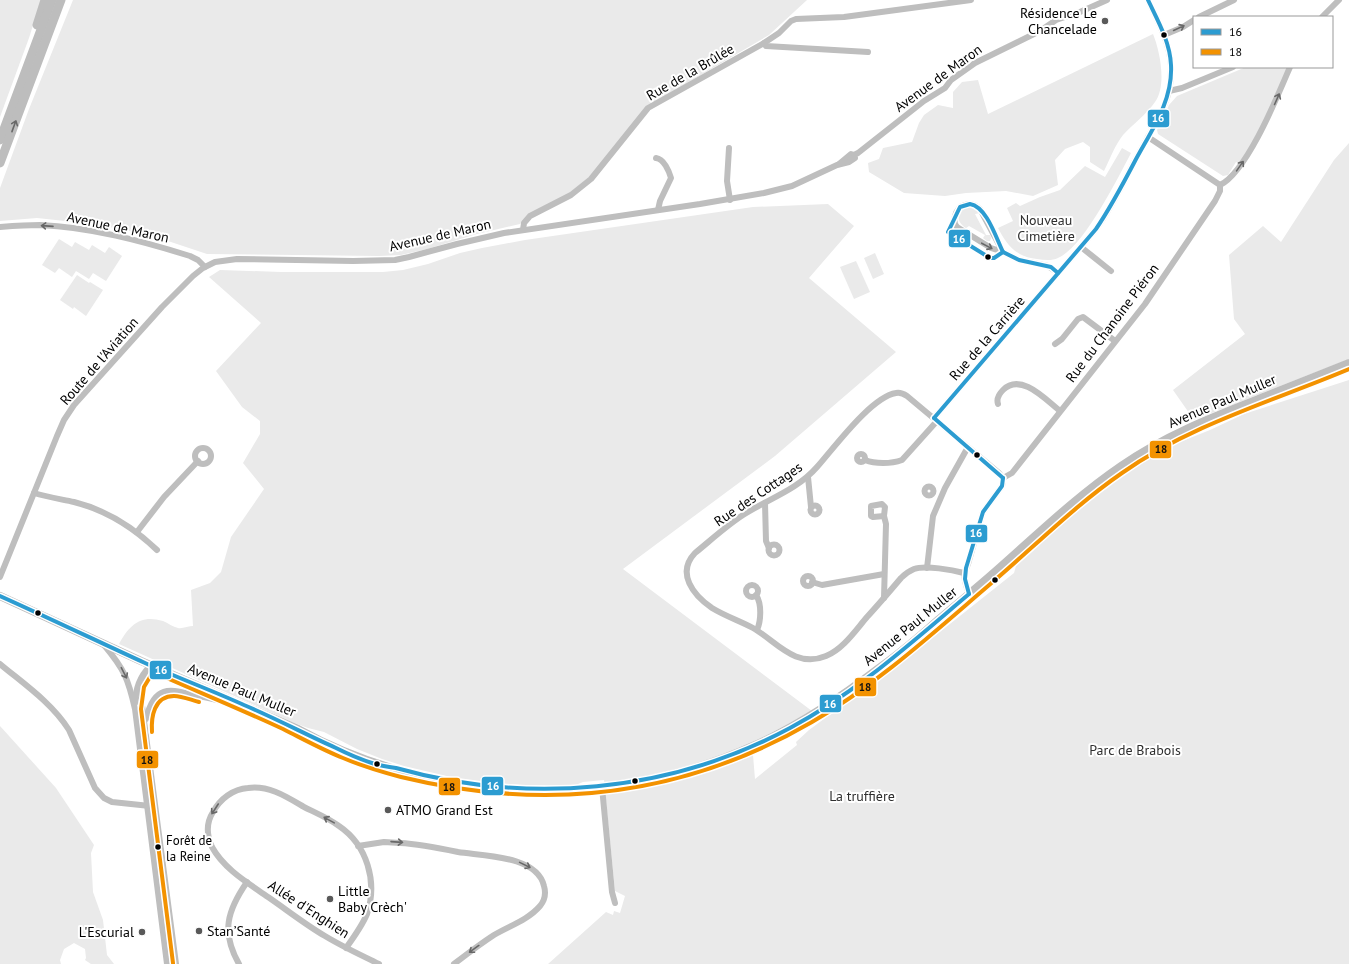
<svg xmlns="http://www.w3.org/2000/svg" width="1349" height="964" viewBox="0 0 1349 964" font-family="'PT Sans',sans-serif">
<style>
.green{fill:#eaeaea}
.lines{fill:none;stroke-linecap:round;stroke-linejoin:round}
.minor{stroke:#bebebe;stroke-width:6}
.major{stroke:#bdbdbd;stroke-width:8}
.highway{stroke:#bdbdbd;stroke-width:9}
.bus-1-casing{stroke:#fff;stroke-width:7}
.bus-2-casing{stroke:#fff;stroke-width:7}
.bus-1{stroke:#2c9cd1;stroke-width:4}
.bus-2{stroke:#f39200;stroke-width:4}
.oneway{stroke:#686868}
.poi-dot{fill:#595959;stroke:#fff;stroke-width:1.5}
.bus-dot{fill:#000;stroke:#fff;stroke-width:1.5}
.labels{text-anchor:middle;stroke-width:4;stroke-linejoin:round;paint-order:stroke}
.bus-label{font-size:13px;fill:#000;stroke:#fff;text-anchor:start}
.poi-label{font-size:14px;fill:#000;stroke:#fff;text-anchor:start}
.street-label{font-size:14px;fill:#000;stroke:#fff}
.park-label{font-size:14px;fill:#2f2f2f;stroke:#fff}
.line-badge{stroke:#fff;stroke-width:1.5}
.badge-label{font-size:11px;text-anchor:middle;font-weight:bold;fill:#fff}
.pale-badge-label{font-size:11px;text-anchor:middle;font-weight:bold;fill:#111}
</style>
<rect width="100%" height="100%" fill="#fff"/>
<!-- green -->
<g class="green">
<path d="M0,0H41L29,38L0,117Z"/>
<path d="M73,0H807L769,35L648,106L590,177L575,190L527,217L520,224L477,234L427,249L401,255L379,256L207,254L162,239L125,230L93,224L37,218L0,221V188L29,109Z"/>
<path d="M1153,34C1160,51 1167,86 1155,102C1146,115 1133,124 1123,135C1115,145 1110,159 1104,171L1090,162V147L1083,142L1065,149L1055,160L1058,185L1033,196L1006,191L966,193L945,196L904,193L869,172L868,163L879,159L883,148L912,142L919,123L924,115L938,105L953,108V92L962,82L978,80L988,114Z"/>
<path d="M1246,67H1288L1274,101L1241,164L1236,162L1228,175L1223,176L1158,134L1157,130L1169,105L1177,96Z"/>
<path d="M1349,143V359L1194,420L1173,390L1245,334L1234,319L1229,255L1263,226L1281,242L1334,160Z"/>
<path d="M1122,148L1131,153C1118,178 1083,248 1058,258C1052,261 1044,260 1037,259C1016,257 1007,245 998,228L1013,221L1007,208L1016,203L1020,206L1040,197L1060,190L1085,166L1105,177Z"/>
<path d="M828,204L854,226L809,278L896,352L775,456L623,569L812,711L752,743L755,779L797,745L796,742L809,730L855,696L858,697L1014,573L1016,566L1113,475L1140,458L1210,430L1244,414L1349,380V964H548L606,912L613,915L614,911L620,913L625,896L615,891L604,780L583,782L573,786L522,785L495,783L451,777L404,766L382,759L357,749L324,732L308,728L292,722L119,644C129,625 141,614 163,621C168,623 173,627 178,628C182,629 189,626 193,626L191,590L210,583L221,572L231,537L264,489L243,463L260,434V421L242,407L216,371L261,323L209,277L220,270L281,272H383L403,270L428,264L460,253L482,248L525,240L753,207Z"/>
<path d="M970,207L977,210L980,213L975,214L986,235H990L991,238L990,241H987L983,238L985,235L969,226L966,228C955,221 956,210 970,207Z"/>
<path d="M59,239L72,247L75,242L89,250L92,245L105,253L109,247L122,256L106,281L93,273L89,279L76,271L72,277L59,268L55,273L42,265Z"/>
<path d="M875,253L884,274L873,279L864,258Z"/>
<path d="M856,261L870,292L854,299L840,267Z"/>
<path d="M77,275L89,283L90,282L103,290L86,316L74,307L73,309L60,300Z"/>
<path d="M0,726L56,788L94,845L91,853L93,892L103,920L107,955L114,964H91L85,960L86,958L85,949L74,943L64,949L60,960L61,964H0Z"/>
</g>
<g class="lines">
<!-- minor -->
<g class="minor">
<path d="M1199,17L1234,0"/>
<path d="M1322,17L1339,0"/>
<path d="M1164,35L1183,27L1194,20"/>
<path d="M764,43L766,46L868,52"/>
<path d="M1169,91L1182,88L1233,67"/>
<path d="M1148,137L1220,185"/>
<path d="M729,148L727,181L730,200"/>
<path d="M656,158C664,159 669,171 671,178L660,201L658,210"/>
<path d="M839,164L851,154L854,155"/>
<path d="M1220,185C1247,172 1278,95 1290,67"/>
<path d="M0,227C13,226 27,225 40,225C90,227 142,241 190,256L198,260L205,267"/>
<path d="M523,230L524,223L530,216L571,195L591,179L648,108L764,43L779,33L791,21L796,19L844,17L971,0"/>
<path d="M1081,247L1111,271"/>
<path d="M1003,252L980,209C973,203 968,203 960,207C955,213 952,221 957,227L991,248L1003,252L1019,260L1048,266L1058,273"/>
<path d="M1055,344L1062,339L1078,319L1083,317L1115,341"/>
<path d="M998,404C996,398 999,394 1003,390C1021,372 1046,400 1060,411"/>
<path d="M934,418L1096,229C1112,207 1124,181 1137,157C1148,136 1163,114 1169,91C1171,83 1171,74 1171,66C1170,43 1158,21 1148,0"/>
<circle cx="203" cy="456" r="8"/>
<circle cx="861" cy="458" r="4"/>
<path d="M865,460C875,464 891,464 902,460L937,421"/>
<path d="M808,477L811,507"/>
<path d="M1003,478L1012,473L1145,304L1215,201L1220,191V185"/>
<circle cx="929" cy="491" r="4.5"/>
<path d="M34,493C47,497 60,499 74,502C106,510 133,527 157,550"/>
<path d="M765,503L766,541L769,548"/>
<path d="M882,504L885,507L884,516L873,517L871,516V506Z"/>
<circle cx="815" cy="510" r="4.5"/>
<path d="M884,516L886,524L884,598"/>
<path d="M137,532L164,497L198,461"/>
<circle cx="774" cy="550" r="5.5"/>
<path d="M927,568L933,516L945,488L968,447"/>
<path d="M964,573C953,570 925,565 914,569C909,571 905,574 901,578C890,591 879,604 867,617C855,631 843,649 826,656C795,669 776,641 753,628C740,621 725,616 712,608C693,595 676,573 695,553C711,540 726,526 743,515C768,499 797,490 817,467C834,448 871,397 896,393C900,392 904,394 907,396L999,473L1003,478"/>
<circle cx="808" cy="581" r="5"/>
<path d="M0,577L57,436L64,420L74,405L162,307L193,276L203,268L215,262L237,259L353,261L395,260L409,257L457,244L504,233L700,204L764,193L792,186L837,165L849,162L855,158L854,155L858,153L924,101L945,88L951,80L975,63L1040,31L1056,20L1080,12L1107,0"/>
<path d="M812,582L822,585L884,574"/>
<circle cx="752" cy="591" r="6"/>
<path d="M969,594C965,582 962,576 968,564L983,512L1002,486L1003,482V478"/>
<path d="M756,595C762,604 761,621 757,630"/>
<path d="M104,645C124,669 128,678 135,709L167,964"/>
<path d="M0,664C24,684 52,703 69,730L95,788L104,798L112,802L150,806"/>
<path d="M151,665L142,692L141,698L176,964"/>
<path d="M135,703C136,689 139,677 150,666"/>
<path d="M146,719C154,685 168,688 198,696C209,698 221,701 232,703"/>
<path d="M602,787L612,892L615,903"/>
<path d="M358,846L384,842L400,843C420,844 439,848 458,852C482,856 537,855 544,886C546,893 545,900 540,906C528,920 509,926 494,935C480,944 467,954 454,964"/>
<path d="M346,948C354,937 362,926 367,914C378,882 367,845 339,826C328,818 316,813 304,807C287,797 269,785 248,788C233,789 220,799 213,812C206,823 207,836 212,847C224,869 248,883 268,897C287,910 306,925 325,936C343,947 361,955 379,964"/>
<path d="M239,964C221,932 227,911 247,882"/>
</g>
<!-- major -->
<path class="major" d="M0,596L141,661L298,729C434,804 612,810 753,746C798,726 840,698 879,668C900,653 920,636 939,619C962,600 985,581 1007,561C1044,528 1080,494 1121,466C1167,434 1215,416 1266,396C1294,385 1321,374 1349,363"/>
<!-- highway -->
<g class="highway">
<path d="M37,25L45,0"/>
<path d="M0,140L52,0"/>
<path d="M0,163L61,0"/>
</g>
<!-- bus-1 casing -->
<g class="bus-1-casing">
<g id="bus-1">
<path d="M970,204C987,207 996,238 1003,252L994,258H990L948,232L960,207Z"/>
<path d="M1003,252L1019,260L1051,267L1058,273"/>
<path d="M934,418L1096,229C1111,207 1123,184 1135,161C1151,131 1173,101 1171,65C1170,42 1158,21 1148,0"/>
<path d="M934,418L1003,478"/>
<path d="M969,594L965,579L966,568L983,512L1002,486L1003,478"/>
<path d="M0,596C49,618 97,641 145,663C178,678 211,690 244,705C275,718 305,734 336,748C348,754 362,760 375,764C382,766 389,767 396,768C527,805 669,793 790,728C856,693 912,642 969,594"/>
</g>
</g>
<!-- bus-2 casing -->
<g class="bus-2-casing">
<g id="bus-2">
<path d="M152,732C151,717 154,696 174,696C182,696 191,700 199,702"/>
<path d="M173,963L141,709L144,687L153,672C196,691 240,709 283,729C303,739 323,750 343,758C362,766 382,772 401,777C545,812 683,797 812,722C876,685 932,634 988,586C1033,548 1074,506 1122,473C1190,425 1273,401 1349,369"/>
</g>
</g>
<!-- bus-1 -->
<use href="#bus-1" class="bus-1"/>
<!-- bus-2 -->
<use href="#bus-2" class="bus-2"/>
</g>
<!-- one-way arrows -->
<defs><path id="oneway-shaft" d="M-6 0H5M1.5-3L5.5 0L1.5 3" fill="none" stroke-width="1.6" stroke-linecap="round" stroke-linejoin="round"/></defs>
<g class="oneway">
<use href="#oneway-shaft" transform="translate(1179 28) rotate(-25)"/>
<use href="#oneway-shaft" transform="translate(1277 99) rotate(-66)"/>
<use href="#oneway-shaft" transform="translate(14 126) rotate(-70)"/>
<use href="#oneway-shaft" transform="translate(1240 166) rotate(-55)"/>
<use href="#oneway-shaft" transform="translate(47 226) rotate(-176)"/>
<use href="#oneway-shaft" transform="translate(987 246) rotate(28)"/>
<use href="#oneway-shaft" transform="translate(124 673) rotate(63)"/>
<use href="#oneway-shaft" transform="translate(215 809) rotate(123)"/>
<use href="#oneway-shaft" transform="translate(329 820) rotate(-151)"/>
<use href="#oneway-shaft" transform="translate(397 842) rotate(4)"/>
<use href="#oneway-shaft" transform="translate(525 865) rotate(26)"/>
<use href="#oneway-shaft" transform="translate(474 949) rotate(144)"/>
</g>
<!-- markers -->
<g class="poi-dot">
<circle cx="1105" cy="21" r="4"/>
<circle cx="388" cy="810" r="4"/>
<circle cx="330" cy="899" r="4"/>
<circle cx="199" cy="931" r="4"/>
<circle cx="142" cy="932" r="4"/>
</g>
<g class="bus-dot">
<circle cx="1164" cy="35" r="3.5"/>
<circle cx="988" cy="257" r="3.5"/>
<circle cx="977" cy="455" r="3.5"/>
<circle cx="995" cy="580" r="3.5"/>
<circle cx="38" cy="613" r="3.5"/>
<circle cx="377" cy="764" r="3.5"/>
<circle cx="635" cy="781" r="3.5"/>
<circle cx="158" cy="847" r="3.5"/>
</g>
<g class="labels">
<!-- bus labels -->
<g class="bus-label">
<text x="166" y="845">Forêt de<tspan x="166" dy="16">la Reine</tspan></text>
</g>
<!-- poi labels -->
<g class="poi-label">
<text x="1097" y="18" text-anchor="end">Résidence Le<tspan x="1097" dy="16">Chancelade</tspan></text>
<text x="396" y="815">ATMO Grand Est</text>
<text x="338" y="896">Little<tspan x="338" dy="16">Baby Crèch'</tspan></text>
<text x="207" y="936">Stan’Santé</text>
<text x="134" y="937" text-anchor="end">L'Escurial</text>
</g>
<!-- street labels -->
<g class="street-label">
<text transform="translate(690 72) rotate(-30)" y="5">Rue de la Brûlée</text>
<text transform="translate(938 78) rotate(-36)" y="5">Avenue de Maron</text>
<text transform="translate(118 227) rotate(12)" y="5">Avenue de Maron</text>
<text transform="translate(440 235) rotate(-13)" y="5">Avenue de Maron</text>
<text transform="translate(1112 323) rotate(-53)" y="5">Rue du Chanoine Piéron</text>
<text transform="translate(987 338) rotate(-49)" y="5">Rue de la Carrière</text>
<text transform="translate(99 361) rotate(-49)" y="5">Route de l'Aviation</text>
<text transform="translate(1222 401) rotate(-23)" y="5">Avenue Paul Muller</text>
<text transform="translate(758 494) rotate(-34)" y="5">Rue des Cottages</text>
<text transform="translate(910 626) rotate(-39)" y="5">Avenue Paul Muller</text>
<text transform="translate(242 690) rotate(23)" y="5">Avenue Paul Muller</text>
<text transform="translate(309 909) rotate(33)" y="5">Allée d'Enghien</text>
</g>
<!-- park labels -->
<g class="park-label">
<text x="1046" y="225">Nouveau<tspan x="1046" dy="16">Cimetière</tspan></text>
<text x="1135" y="755">Parc de Brabois</text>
<text x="862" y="801">La truffière</text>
</g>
</g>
<g class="line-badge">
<rect x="1147" y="109" width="23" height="19" rx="4" fill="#2c9cd1"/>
<rect x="948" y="229" width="23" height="19" rx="4" fill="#2c9cd1"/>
<rect x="1149" y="440" width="23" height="19" rx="4" fill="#f39200"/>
<rect x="965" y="524" width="23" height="19" rx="4" fill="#2c9cd1"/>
<rect x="149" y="660" width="23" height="20" rx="4" fill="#2c9cd1"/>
<rect x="854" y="677" width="23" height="20" rx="4" fill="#f39200"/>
<rect x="819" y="694" width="23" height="19" rx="4" fill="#2c9cd1"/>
<rect x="136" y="750" width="23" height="19" rx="4" fill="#f39200"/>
<rect x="481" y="776" width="23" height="20" rx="4" fill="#2c9cd1"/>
<rect x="438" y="777" width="23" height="19" rx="4" fill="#f39200"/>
</g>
<g class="badge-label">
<text x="1158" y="122">16</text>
<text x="959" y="243">16</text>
<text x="976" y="537">16</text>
<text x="161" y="674">16</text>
<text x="830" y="708">16</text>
<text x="493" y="790">16</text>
</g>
<g class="pale-badge-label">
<text x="1161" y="453">18</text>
<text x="865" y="691">18</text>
<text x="147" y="764">18</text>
<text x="449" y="791">18</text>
</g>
<!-- legend -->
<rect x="1193" y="16" width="140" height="52" fill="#ffffff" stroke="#999999"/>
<rect x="1201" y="29" width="20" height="6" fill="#2c9cd1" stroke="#999999"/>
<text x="1229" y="36" font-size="12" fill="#000000">16</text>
<rect x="1201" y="49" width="20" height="6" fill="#f39200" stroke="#999999"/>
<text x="1229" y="56" font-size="12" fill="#000000">18</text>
</svg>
